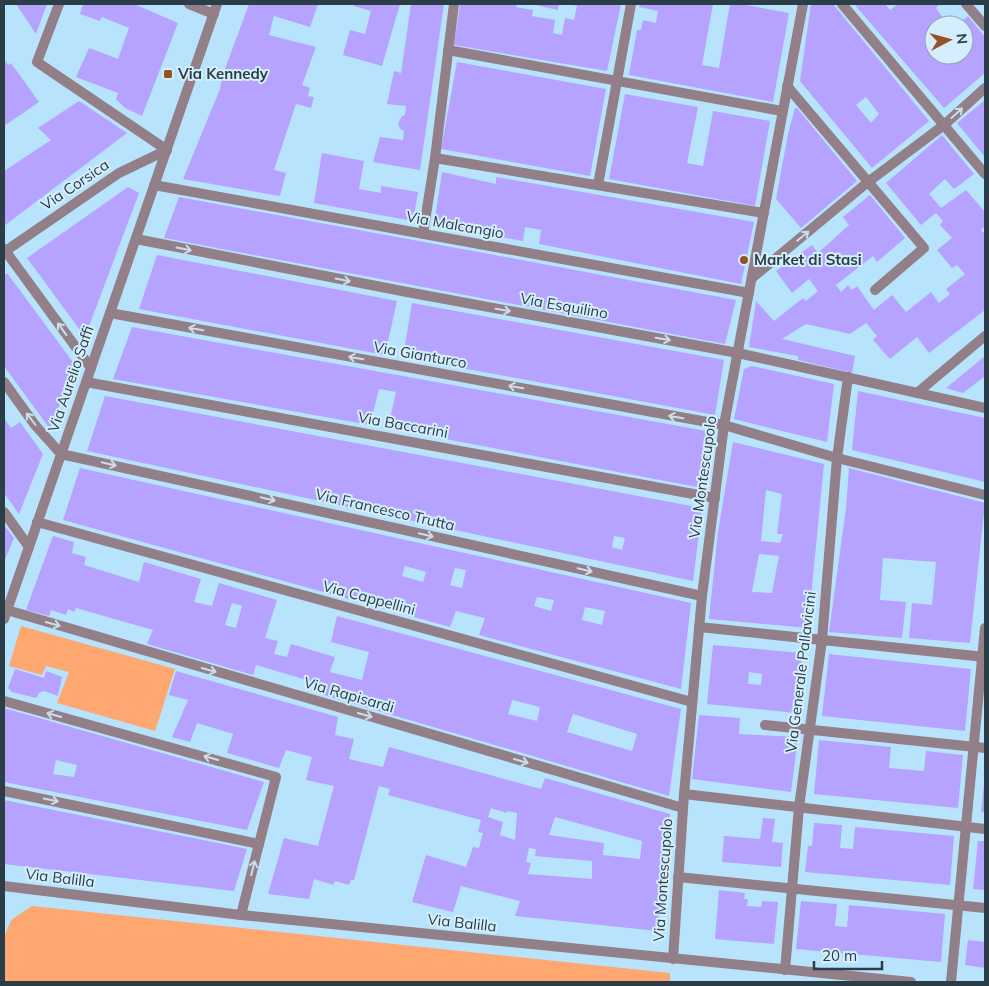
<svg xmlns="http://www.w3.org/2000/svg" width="989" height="986" viewBox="0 0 989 986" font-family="Mulish,sans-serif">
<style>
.green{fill:#fea771}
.building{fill:#b5a3ff;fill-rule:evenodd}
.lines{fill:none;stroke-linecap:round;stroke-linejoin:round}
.minor{stroke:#927f87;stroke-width:10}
.tertiary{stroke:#927f87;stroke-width:10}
.oneway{stroke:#caddeb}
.poi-dot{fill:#965224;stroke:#d4eefd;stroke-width:2}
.labels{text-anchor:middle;stroke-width:4;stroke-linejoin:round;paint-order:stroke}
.poi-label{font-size:15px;font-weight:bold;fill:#2b3d46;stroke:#d4eefd;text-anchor:start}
.street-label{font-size:15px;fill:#2b3d46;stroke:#d4eefd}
</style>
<rect width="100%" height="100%" fill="#b7e4fc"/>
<!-- green -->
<g class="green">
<path d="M21,626L175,669L155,731L57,703L69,672L46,666L42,675L9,666Z"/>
<path d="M32,906L670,973V982H4V938L11,920Z"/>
</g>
<!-- building -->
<g class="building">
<path d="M16,4H47L36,34Z"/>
<path d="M83,4H134L178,23L142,116L125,108L116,99L118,93L76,77L89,48L118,59L129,28L102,17L100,21L80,14Z"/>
<path d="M249,4H318L310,27L274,16L269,35L316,47L302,85L310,88L308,96L314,97L311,108L296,104L274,170L286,173L280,196L183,179L220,89L222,77Z"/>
<path d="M355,4H400L382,66L343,55L350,30L365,34L371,11L354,6Z"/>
<path d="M411,4H444L420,170L373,162L380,137L403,140L404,131L400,129L398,123L402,116L405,115L406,106L387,104L394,71L401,73Z"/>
<path d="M460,4H517L516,7L533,10L532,16L555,20L553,33L562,35L565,18L574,20L577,6L569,4H621L607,71L454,45Z"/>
<path d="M535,4H559L558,10L535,5Z"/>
<path d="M640,4H713L702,65L719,68L730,4H741L789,13L773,102L629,75L637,30H641L643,20L656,23L658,11L639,7Z"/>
<path d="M811,4H833L929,121L872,168L800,81ZM866,97L879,114L871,123L856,105Z"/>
<path d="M854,4H885L890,10L898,4H940L936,8L948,25H934V55H964V25H957L968,16L985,37V73L944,108Z"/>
<path d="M4,59L8,65L11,63L39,102L4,126Z"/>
<path d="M457,62L606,89L590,176L441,149Z"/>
<path d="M625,94L698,107L687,163L703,166L713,111L770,121L755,206L609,179Z"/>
<path d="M985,100V157L957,123Z"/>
<path d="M79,101L127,133L4,226V171L51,140L38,128Z"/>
<path d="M795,108H797L857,181L801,228L776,199L788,134Z"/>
<path d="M942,135L974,174L954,189L945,179L929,194L941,208L966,190L985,212V226L981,230L985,234V310L929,353L917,337L890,359L873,340L877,336L866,323L850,334L806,324L782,339L855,356L852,373L798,360V356L749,347L756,301L774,321L803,298L806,301L818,291L809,279L792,293L776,271L812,245L818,253L849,225L843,217L870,195L905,238L877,262L873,256L836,285L841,292L848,285L852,290L857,286L874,310L892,295L906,312L931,292L939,303L950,294L946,289L965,274L957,265L952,268L937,250L952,238L940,225L943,221L936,213L921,225L886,183Z"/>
<path d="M322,153L364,161L359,189L381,193V186L418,192L413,221L314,203Z"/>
<path d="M442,172L496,184V177L754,222L741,284L539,244L541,230L525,227L523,241L434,225Z"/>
<path d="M128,187L139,193L85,337L27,258Z"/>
<path d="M179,197L473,251L736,300L725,344L587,318L164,238Z"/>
<path d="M157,255L397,301L385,355L139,309Z"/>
<path d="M7,273L75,365L50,429L4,366V276Z"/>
<path d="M412,303L724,360L715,415L403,357Z"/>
<path d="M132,327L712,432L702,488L388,428L396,392L379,389L370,425L113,379Z"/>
<path d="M985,356V376L963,393L946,388Z"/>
<path d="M752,366L834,384L827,442L734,419L744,369Z"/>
<path d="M858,391L985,418V482L852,450Z"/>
<path d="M105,396L702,508L693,581L87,451ZM614,536L625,538L622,550L612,547Z"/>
<path d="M4,418L11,428L20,422L43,454L19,514L4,493Z"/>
<path d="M733,442L824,464L808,628L709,619L718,532ZM766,490L782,494L777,534H783L780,543L761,541ZM759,554L779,556L772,593L752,592Z"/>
<path d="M80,468L691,603L681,689L479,635L485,618L456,611L450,627L63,520ZM405,566L426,572L423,582L402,576ZM455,568L466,570L462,588L450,585ZM537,597L554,600L551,611L534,606ZM585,607L605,611L602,625L582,620Z"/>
<path d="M849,468L985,503L970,643L909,638L912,603L932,605L936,562L883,558L880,600L906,602L902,638L829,632L846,508Z"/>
<path d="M4,525L14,538L4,562Z"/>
<path d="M53,536L74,542L72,553L86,557L84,565L139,582L144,562L201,579L194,602L212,606L219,583L277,600L265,638L278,641L274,654L287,657L291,644L335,657L330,672L362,680L369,652L331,642L337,616L681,709L669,796L324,695L327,686L256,665L253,675L147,644L153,630L76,608L74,612L68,609L66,615L51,610L49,616L26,610ZM232,603L242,606L236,628L225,625ZM512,700L540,707L537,721L508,714ZM573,714L637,734L632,751L567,732Z"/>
<path d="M713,645L802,653L796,713L707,704ZM749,672L762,674L761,685L748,684Z"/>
<path d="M829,654L971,669L965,731L822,716Z"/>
<path d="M15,669L44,678L46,671L62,677L58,696L44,691L39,693L36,698L12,692L8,688Z"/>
<path d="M176,671L338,717L335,735L354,739L349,759L383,767L389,747L541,789L545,778L670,814L657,931L515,916L520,901L461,886L453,912L412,902L426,855L466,867L473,847L479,848L483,833L478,832L481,820L388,795L390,789L379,786L354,880H351L349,885L335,881L333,885L314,879L309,899L268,894L284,838L318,846L334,786L306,780L312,757L286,750L279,768L227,753L233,734L197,723L190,742L172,737L188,700L169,695ZM491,808L507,813V811L517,813L515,840L500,835L503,822L488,817ZM555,817L642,841L640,859L603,855L604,843L549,835ZM529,848L536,849L535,856L592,861V879L528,874L531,863L526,862Z"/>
<path d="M4,708L264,782L247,830L4,782ZM56,760L77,765L74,777L53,774Z"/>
<path d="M699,715L740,718L739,734L798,737L791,792L692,779Z"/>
<path d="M819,740L891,747L889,768L924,771L926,751L963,755L958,808L814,794Z"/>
<path d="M984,784H985V812H981Z"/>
<path d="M4,800L213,842L247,849L234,891L4,864Z"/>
<path d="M763,818L775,819L772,842L783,843L781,867L722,862L724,836L760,839Z"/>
<path d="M814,823L842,825L840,848L853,849L855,827L954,836L950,885L805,872L808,846H812Z"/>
<path d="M978,841H985V890L973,889Z"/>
<path d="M719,890L745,893L744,899H748L747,906L761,907L762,901L778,902L774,944L715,939Z"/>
<path d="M801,901L837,904L835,926L847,927L849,905L945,914L941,962L796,949Z"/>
<path d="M968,940L985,942V968L965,965Z"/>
</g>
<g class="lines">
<!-- minor -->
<g class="minor">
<path d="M59,4L37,62L167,150"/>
<path d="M189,4L214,14"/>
<path d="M842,4L985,174"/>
<path d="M966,4L985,26"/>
<path d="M448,50L782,111"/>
<path d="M787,86L924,248L875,290"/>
<path d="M435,158L764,213"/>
<path d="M154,185L749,293"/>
<path d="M598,185L631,4"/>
<path d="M423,234L435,158L454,4"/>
<path d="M136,239L407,292L738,353L985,408"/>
<path d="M4,249L91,368"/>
<path d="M752,278L868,182L944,125L985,88"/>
<path d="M110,313L724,425L837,458L985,495"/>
<path d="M4,382L35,425L61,454L702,596"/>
<path d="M86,382L715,498"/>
<path d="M917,393L985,336"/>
<path d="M4,512L29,547"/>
<path d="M37,522L692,702"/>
<path d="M7,610L683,808"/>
<path d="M699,627L985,657"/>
<path d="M4,701L276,777L241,915"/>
<path d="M765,725L985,748"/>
<path d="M4,791L259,844"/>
<path d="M684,794L985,829"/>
<path d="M678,877L985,908"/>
<path d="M673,959L684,794L702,596L724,425L803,4"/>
<path d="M785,970L799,807L822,640L837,458L848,377"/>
<path d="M951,982L985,628"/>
</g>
<!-- tertiary -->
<g class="tertiary">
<path d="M4,252L119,173L167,150"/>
<path d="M4,619L217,4"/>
<path d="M4,886L241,915L911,982"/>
</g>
</g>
<!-- one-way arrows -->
<defs><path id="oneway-shaft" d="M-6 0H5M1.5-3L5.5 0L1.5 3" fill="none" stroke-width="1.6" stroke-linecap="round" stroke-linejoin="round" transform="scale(1.25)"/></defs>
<g class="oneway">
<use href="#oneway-shaft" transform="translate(957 113) rotate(-42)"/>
<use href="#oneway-shaft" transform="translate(803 236) rotate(-39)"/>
<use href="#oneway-shaft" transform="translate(184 249) rotate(11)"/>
<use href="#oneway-shaft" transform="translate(343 280) rotate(11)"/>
<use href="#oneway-shaft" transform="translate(503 310) rotate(10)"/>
<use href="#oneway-shaft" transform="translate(62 329) rotate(-126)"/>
<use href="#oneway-shaft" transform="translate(196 329) rotate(-170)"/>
<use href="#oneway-shaft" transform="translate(663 339) rotate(10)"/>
<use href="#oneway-shaft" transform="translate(356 358) rotate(-170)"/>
<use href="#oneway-shaft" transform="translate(516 387) rotate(-170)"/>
<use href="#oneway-shaft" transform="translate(676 417) rotate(-170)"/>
<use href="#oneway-shaft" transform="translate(31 419) rotate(-127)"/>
<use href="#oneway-shaft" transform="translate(109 464) rotate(13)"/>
<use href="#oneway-shaft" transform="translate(268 499) rotate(13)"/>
<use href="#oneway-shaft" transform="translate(426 535) rotate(13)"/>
<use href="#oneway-shaft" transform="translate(585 570) rotate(13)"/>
<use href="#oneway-shaft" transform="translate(53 624) rotate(16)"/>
<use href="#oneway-shaft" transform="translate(209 670) rotate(16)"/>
<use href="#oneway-shaft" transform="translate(54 715) rotate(-164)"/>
<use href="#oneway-shaft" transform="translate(365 715) rotate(16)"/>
<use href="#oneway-shaft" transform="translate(211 758) rotate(-164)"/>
<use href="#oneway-shaft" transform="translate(521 761) rotate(16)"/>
<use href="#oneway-shaft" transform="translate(51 800) rotate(12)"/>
<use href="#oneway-shaft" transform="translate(253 868) rotate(-76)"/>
</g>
<!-- markers -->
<g class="poi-dot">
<rect x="163" y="69" width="10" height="10" rx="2.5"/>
<circle cx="744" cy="260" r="5"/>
</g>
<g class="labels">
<!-- poi labels -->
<g class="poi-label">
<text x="178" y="79">Via Kennedy</text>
<text x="754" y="265">Market di Stasi</text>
</g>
<!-- street labels -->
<g class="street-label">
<text transform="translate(75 185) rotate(-34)" y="5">Via Corsica</text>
<text transform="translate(455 225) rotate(10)" y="5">Via Malcangio</text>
<text transform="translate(564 306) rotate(10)" y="5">Via Esquilino</text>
<text transform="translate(420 355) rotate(10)" y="5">Via Gianturco</text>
<text transform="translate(71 379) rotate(-71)" y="5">Via Aurelio Saffi</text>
<text transform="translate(403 425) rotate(10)" y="5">Via Baccarini</text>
<text transform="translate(703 477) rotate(-82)" y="5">Via Montescupolo</text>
<text transform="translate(385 510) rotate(13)" y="5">Via Francesco Trutta</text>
<text transform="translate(369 598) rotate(15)" y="5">Via Cappellini</text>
<text transform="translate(801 672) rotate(-83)" y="5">Via Generale Pallavicini</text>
<text transform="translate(349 695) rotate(16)" y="5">Via Rapisardi</text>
<text transform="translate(60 878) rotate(7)" y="5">Via Balilla</text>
<text transform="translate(663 880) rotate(-86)" y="5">Via Montescupolo</text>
<text transform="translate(462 923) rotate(6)" y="5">Via Balilla</text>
</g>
</g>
<!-- border -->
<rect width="989" height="986" fill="none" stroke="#2b3d46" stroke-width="10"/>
<!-- north arrow -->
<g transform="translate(949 40) rotate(84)"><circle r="24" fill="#d4eefd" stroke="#90a7b4"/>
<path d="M0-4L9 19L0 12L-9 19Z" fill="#965224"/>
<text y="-8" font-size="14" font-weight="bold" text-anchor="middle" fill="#2b3d46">N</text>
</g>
<!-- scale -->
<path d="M814 961v8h68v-8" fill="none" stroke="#2b3d46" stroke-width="2.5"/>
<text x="822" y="961" font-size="15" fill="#2b3d46" stroke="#d4eefd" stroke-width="4" paint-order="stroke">20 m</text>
</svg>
